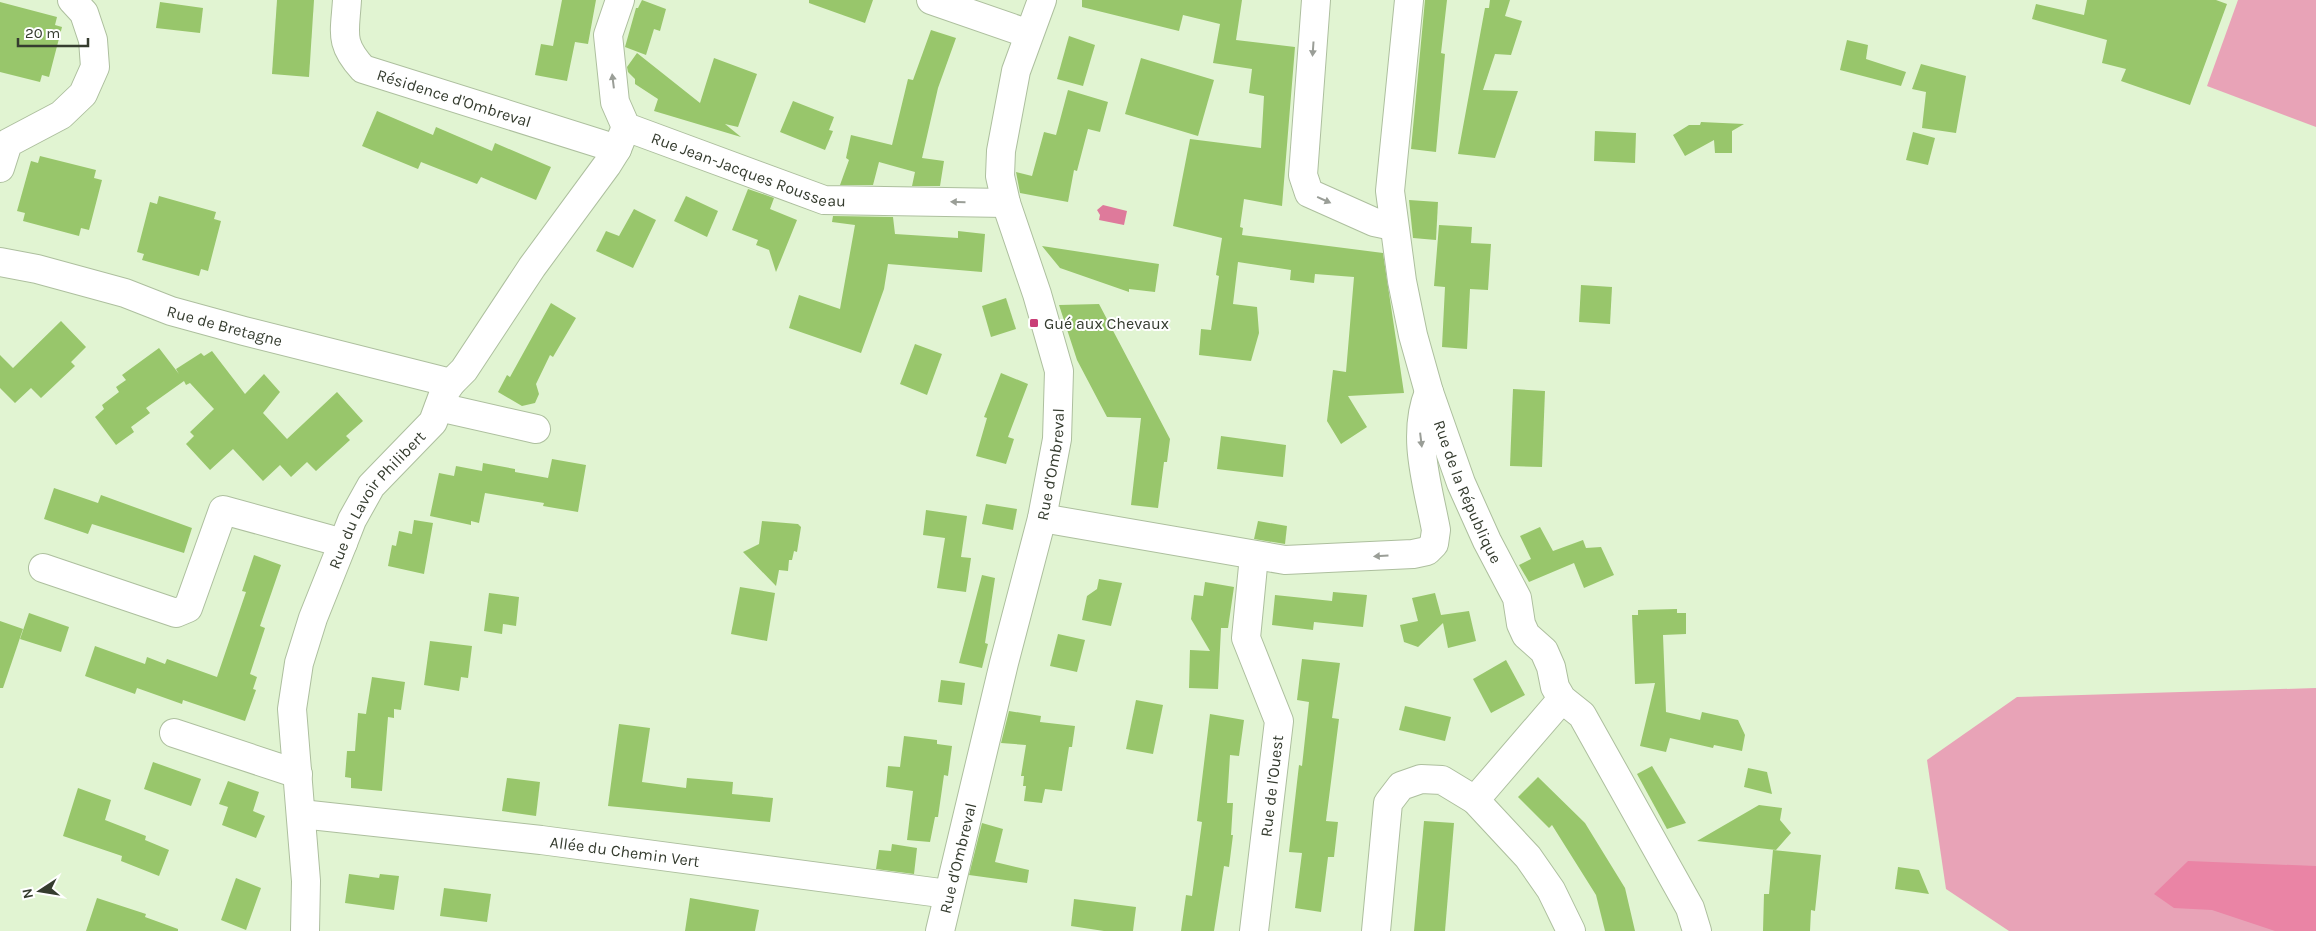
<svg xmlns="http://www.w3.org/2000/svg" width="2316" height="931" viewBox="0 0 2316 931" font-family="Karla,sans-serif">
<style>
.green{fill:#e8a3b7}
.forest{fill:#ea84a5}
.water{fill:#de7a9b}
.building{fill:#98c66b}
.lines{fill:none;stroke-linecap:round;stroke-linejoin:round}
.minor-casing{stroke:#adbf9e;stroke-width:30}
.minor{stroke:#fff;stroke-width:28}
.oneway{fill:#9a9e97}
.poi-dot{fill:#c93f77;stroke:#fff;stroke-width:2}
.labels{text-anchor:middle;stroke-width:4;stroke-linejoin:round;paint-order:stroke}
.street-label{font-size:16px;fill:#353c2f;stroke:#fff}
.poi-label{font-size:16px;fill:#353c2f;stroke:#fff;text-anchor:start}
</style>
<rect width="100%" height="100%" fill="#e1f4d2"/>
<!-- green -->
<g class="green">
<path d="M2238,0H2316V127L2207,86Z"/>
<path d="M2316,688V931H2009L1946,889L1927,760L2017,697Z"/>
</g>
<!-- forest -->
<path class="forest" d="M2188,861L2316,866V931H2275L2212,910L2174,908L2154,894Z"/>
<!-- water -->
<path class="water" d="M1103,205L1127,211L1124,225L1099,220L1100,215L1097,210Z"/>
<!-- building -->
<g class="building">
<path d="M277,0H314L309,77L272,74Z"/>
<path d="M562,0H596L588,44L575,42L567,81L535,75L541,44L553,46Z"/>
<path d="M642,0L666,9L660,31L654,29L646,55L625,47L636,8H638Z"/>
<path d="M809,0H873L865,23L809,3Z"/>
<path d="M1082,0H1242L1236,40L1295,47L1282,206L1244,199L1240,227L1243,228L1242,235L1383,253L1404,393L1348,396L1367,427L1341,444L1327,421L1333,370L1346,372L1354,277L1315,274L1314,283L1290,280L1291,270L1238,262L1233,304L1257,307L1259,333L1251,361L1199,355L1201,329L1211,330L1219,276L1216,275L1222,238L1173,226L1190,139L1261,148L1264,96L1249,93L1252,69L1213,63L1220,24L1183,15L1179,31L1082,7Z"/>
<path d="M1425,0H1447L1441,53L1445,54L1436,152L1411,149Z"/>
<path d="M1490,0H1510L1505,16L1522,21L1511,55L1495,54L1483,90L1518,91L1495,158L1458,154L1485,8H1489Z"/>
<path d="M2087,0H2216L2227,4L2190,105L2121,81L2126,69L2102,63L2107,40L2032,19L2036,4L2084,15Z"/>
<path d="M0,2L57,17L55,25L62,27L49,77L42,75L40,82L0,72Z"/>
<path d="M160,2L203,8L200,33L156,28Z"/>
<path d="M931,30L956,38L938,88L922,158L944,161L940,186H912L915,172L879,162L873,185H840L849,160L846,158L851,135L892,145L908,79L913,80Z"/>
<path d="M1069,36L1095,45L1083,86L1057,79Z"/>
<path d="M1847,40L1868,45L1866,59L1906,72L1901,86L1840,70Z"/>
<path d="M637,53L700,103L714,58L757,74L738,127L725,124L741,137L654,111L658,99L635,84V79L628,72L627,67Z"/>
<path d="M1141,58L1214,80L1198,136L1125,114Z"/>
<path d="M1921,64L1966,76L1956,133L1922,128L1926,92L1912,89Z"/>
<path d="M1068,90L1108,102L1100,132L1088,129L1077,171L1074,170L1068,202L1020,193L1016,172L1032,176L1044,132L1056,135Z"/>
<path d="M793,101L834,117L829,130L833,131L825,150L780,132Z"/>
<path d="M377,111L433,135L436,127L492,151L495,143L551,167L536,200L481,177L477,184L421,162L418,169L362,146Z"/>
<path d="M1701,122L1744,124L1732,131V153H1715L1714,140L1685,156L1673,135L1689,125H1700Z"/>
<path d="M1595,131L1636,133L1635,163L1594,161Z"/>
<path d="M1913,132L1935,138L1928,165L1906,160Z"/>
<path d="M40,156L96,170L94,178L102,180L89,230L81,228L79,236L23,221L25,213L17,211L31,161L38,163Z"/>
<path d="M748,189L774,198L770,209L797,220L776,272L769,250L756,245L758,240L732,230Z"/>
<path d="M159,196L216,212L214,219L221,221L208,271L201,269L199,276L142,260L144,254L137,252L150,202L157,204Z"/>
<path d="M686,196L718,211L707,237L674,221Z"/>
<path d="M1409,200L1438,202L1436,240L1413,238Z"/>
<path d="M634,209L656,220L633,268L596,251L606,231L619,236Z"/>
<path d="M833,216L893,217L895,234L958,238V231L985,234L982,272L888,264L884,289L861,353L789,328L799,295L840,309L855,225L832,222Z"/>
<path d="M1439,225L1472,227L1471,243L1491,244L1488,290L1470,289L1467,349L1442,347L1445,287L1434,286Z"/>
<path d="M1042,246L1159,264L1155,292L1129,289V292L1060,268Z"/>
<path d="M1581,285L1612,287L1610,324L1579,322Z"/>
<path d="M1006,298L1016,329L991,337L982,306Z"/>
<path d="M551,303L576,318L553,357L550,355L536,384L539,394L535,403L522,406L498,392L507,375L510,377Z"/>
<path d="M1099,304L1170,439L1167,462H1164L1158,508L1131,505L1141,418L1107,417L1077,360L1059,305Z"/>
<path d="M61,321L86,347L71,362L75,366L41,398L31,388L15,403L0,388V355L13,368Z"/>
<path d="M915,344L942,354L927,395L900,384Z"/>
<path d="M159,348L179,374L176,369L201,353L204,356L212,351L245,394L264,374L280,392L263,413L287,439L337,392L363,421L346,436L350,440L316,471L307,462L291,477L280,465L263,481L233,449L210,470L186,444L194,436L190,432L214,409L190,383L186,385L184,381L146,408L150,413L131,427L134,432L116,445L95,417L104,409L102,405L119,392L116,387L126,380L122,375Z"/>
<path d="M1001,373L1028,384L1008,437L1014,439L1006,464L976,456L987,418L984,417Z"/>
<path d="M1513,389L1545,391L1542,467L1510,466Z"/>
<path d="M1221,436L1286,445L1283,477L1217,469Z"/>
<path d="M552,459L586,465L578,512L543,506L544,503L485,493L479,523L471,521V525L430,516L439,473L454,476L456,466L482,471L483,463L515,469V472L548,478Z"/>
<path d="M54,488L98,503L101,495L192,528L184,553L92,524L88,534L44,519Z"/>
<path d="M986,504L1017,509L1013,530L982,524Z"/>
<path d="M926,510L967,516L961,557L971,558L966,592L937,588L945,538L923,535Z"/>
<path d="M414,520L433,523L424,574L388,566L392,545L396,546L399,531L412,534Z"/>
<path d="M762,521L798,524L801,527L797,552L794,551L792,560H789L788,571L779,570L776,586L743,552L759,544Z"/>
<path d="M1258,521L1287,526L1285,544L1254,539Z"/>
<path d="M1540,527L1553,551L1583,540L1586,548L1601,547L1614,575L1584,588L1574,563L1529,582L1519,565L1531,559L1520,536Z"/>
<path d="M254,555L281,565L260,626L265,628L250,674L257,677L253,689L256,690L245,721L183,700L182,704L137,688L135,694L85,676L95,646L145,664L147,657L165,664L167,659L217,677L246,592L242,591Z"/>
<path d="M982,575L995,578L985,643L988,644L982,668L959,663Z"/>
<path d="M1099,579L1122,583L1111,626L1082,620L1087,596L1097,589Z"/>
<path d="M1205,582L1234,587L1228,628H1221L1218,689L1189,688L1190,650L1210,651L1191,619L1194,595L1203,596Z"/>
<path d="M740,587L775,593L767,641L731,634Z"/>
<path d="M1333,592L1367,595L1363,627L1314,622L1313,630L1272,625L1275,595L1332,601Z"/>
<path d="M489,593L519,597L516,626L503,624L502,634L484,631Z"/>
<path d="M1435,593L1441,615L1469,611L1476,641L1448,648L1443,623L1418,647L1404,642L1400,625L1418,621L1412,598Z"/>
<path d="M1677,609V613H1686V634L1663,635L1666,712L1700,720L1702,712L1738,720L1745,735L1742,751L1714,745L1713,748L1670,738L1666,752L1640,746L1655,683L1635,684L1632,615H1638V610Z"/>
<path d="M29,613L69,627L61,652L20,639Z"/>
<path d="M0,621L23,629L3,688H0Z"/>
<path d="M1058,634L1085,640L1077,672L1050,666Z"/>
<path d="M430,641L472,646L468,678L461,677L459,691L424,685Z"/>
<path d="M1302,659L1340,663L1332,718L1339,719L1326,821L1338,822L1334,857H1328L1321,912L1295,908L1302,853L1289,852L1299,765L1302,766L1309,702L1297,700Z"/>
<path d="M1506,660L1525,695L1491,713L1473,679Z"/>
<path d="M372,677L405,682L401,710L394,709V718L388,717L382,791L351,788V778L345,777L347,751H355L358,713L366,714Z"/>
<path d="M941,680L965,683L962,705L938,702Z"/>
<path d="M1136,700L1163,705L1153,754L1126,749Z"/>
<path d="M1405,706L1451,717L1445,741L1399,730Z"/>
<path d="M1009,711L1041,716L1040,722L1075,726L1072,747H1069L1062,791L1045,789L1042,803L1024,801L1026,786H1023L1024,776H1021L1026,745L1001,743Z"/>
<path d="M1210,714L1244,720L1239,756L1230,755L1227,803H1233L1231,835H1233L1229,867L1224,866L1214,931H1181L1186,895L1192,896L1202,822L1197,821Z"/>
<path d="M619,724L650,728L642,782L686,788L687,778L733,782L732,794L773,798L770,822L608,806Z"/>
<path d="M904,736L937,740V744L952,746L948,776L944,775L938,817H935L930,842L907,840L913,791L886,787L888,766L900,767Z"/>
<path d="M153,762L201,779L191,806L144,789Z"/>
<path d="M1652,766L1686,823L1667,829L1637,774Z"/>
<path d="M1748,768L1767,772L1772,794L1744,787Z"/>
<path d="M1538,777L1585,823L1625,888L1635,931H1605L1596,895L1552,825L1549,828L1518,797Z"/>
<path d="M507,778L540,782L536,816L502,811Z"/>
<path d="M228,781L259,792L253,811L265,816L256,838L222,825L228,807L219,804Z"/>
<path d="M78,788L111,800L105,820L146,836L145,840L169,850L159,876L121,861L122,856L63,836Z"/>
<path d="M1759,805L1782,808L1780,820L1791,833L1776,850L1697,841Z"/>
<path d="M1424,821L1454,823L1445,931H1414Z"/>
<path d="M982,823L1003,829L995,862L1029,870L1027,883L969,875Z"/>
<path d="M892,844L917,848L914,874L876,869L879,850L891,851Z"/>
<path d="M1773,850L1821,855L1815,911L1811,910L1810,931H1763L1764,894H1769Z"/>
<path d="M1898,867L1919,870L1929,894L1895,889Z"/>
<path d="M349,874L379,878L380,874L399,876L394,910L345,903Z"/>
<path d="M236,878L261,888L246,930L221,920Z"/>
<path d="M444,888L491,894L487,922L440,916Z"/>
<path d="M97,898L146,914L145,917L178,929V931H86Z"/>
<path d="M690,898L759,910L755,931H685Z"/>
<path d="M1074,899L1136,907L1133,931H1104L1071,926Z"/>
</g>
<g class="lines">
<!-- minor casing -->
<g class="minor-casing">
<g id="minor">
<path id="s1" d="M347,0C345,33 339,43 363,69L617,149"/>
<path id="s2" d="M620,0L608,35L615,102L626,127L824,200L1006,203"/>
<path d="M931,0L1029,34"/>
<path d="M1316,0L1303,175L1309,193L1374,222L1393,226"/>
<path id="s3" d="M1409,0L1390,191L1402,281L1413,335L1429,392L1461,483L1487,541L1517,598L1521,624L1526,635L1544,651L1551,667L1555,687L1562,699L1582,715L1690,908L1697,931"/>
<path d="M0,168L8,143L61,115L83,94L95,67L93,40L84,13L72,0"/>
<path id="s4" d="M0,262L37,269L125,293L171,311L244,331L451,383"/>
<path d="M439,407L536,429"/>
<path d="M1042,518L1285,560L1413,554L1427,551L1434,544L1436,530C1428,486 1411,436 1429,392"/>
<path d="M43,568L176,613L188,608L223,510L343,543"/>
<path d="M174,733L298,774"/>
<path d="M1475,800L1528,857L1551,890L1571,931"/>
<path id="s5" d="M301,814L541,840L948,894"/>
<path id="s6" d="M305,931L306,881L292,709L299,663L313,618L343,543L352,520L371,486L433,422L443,395L451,383L464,370L532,267L607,165L617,149L626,127"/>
<path id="s7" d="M940,931L1004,663L1042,518L1057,439L1059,371L1037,294L1006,203L1000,176L1001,151L1016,71L1042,0"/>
<path id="s8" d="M1254,931L1279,721L1246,638L1254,556"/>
<path d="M1376,931L1388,803L1401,786L1421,779L1442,780L1475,800L1562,699"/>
</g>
</g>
<!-- minor -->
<use href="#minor" class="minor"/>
</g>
<!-- one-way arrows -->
<defs><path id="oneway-solid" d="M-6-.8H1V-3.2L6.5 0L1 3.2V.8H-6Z" transform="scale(1.25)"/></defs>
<g class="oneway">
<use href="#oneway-solid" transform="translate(1313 49) rotate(94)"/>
<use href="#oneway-solid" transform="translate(613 81) rotate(-97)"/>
<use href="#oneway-solid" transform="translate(1324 200) rotate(24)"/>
<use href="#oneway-solid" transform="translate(958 202) rotate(-179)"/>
<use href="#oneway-solid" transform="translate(1421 440) rotate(83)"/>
<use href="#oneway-solid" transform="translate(1381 556) rotate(177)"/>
</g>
<!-- markers -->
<rect class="poi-dot" x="1029" y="318" width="10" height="10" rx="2.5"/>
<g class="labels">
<!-- street labels -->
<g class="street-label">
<text dy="6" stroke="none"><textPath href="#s1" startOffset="170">Résidence d'Ombreval</textPath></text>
<text dy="6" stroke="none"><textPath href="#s2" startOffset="262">Rue Jean-Jacques Rousseau</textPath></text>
<text dy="6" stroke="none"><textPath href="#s4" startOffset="234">Rue de Bretagne</textPath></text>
<text dy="6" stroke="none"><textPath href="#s7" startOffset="480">Rue d'Ombreval</textPath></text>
<text dy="6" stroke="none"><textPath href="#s3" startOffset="504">Rue de la République</textPath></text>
<text dy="6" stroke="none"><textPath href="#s6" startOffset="452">Rue du Lavoir Philibert</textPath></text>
<text dy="6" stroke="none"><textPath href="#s8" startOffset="146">Rue de l'Ouest</textPath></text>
<text dy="6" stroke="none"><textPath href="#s5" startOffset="326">Allée du Chemin Vert</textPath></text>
<text dy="6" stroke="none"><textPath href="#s7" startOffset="75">Rue d'Ombreval</textPath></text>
</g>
<!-- poi labels -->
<g class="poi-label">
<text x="1044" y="329">Gué aux Chevaux</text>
</g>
</g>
<!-- north arrow -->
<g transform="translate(40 891) rotate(258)" stroke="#ffffff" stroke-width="4" paint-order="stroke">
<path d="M0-4L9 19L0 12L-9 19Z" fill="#353c2f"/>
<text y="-8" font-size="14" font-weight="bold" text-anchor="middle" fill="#353c2f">N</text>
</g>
<!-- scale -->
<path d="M18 38v8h70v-8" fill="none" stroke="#353c2f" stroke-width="2.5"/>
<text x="25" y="38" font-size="15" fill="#353c2f" stroke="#ffffff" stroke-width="4" paint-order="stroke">20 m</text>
</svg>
